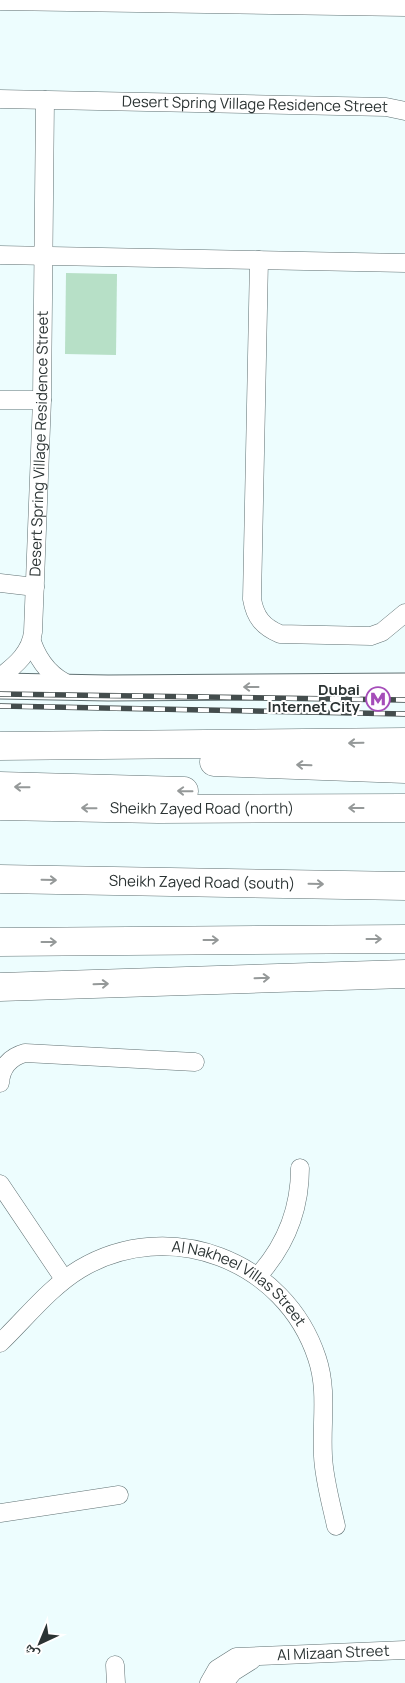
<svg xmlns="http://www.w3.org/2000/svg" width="405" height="1683" viewBox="0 0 405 1683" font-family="Manrope,'Noto Naskh Arabic',sans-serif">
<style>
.green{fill:#b7e0c7}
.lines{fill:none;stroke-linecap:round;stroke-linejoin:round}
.minor-casing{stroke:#607173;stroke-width:19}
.secondary-casing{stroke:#607173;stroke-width:27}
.motorway-casing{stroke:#607173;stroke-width:29}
.minor{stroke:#fff;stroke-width:18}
.secondary{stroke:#fff;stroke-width:25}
.motorway{stroke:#fff;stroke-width:28}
.rail-casing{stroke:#444d4d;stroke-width:5.5}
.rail{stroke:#fff;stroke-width:4;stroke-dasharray:11;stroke-linecap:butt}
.oneway{stroke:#959999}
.labels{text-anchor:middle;stroke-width:4;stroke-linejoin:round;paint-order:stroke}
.street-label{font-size:15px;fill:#2b3333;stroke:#fff}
.poi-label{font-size:15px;font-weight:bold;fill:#2b3333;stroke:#fff;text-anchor:end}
</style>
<rect width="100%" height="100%" fill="#edfdfe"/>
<!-- green -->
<path class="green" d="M66,273L117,274L116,355L65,354Z"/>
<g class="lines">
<!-- minor casing -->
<g class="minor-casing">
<g id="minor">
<path d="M0,1L405,7"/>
<path id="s1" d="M0,99L386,107L405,111"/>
<path d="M0,255L405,263"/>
<path d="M259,260L252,599C255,617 263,627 280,634L371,636L382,632L405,613"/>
<path d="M0,400H42"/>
<path d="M0,583L35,587"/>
<path d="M32,642C39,662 52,678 72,686"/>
<path id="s2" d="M0,677C16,665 31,652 33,632L42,400L45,100"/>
<path d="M0,1083C1,1067 10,1057 25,1053L195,1062"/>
<path d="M0,1184L64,1279"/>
<path d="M258,1276C286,1245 300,1210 300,1168"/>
<path id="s3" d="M0,1343C25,1319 50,1287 80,1269C169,1216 285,1260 317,1358C328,1391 321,1422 323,1456C324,1479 331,1503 336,1526"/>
<path d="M0,1513L119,1495"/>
<path d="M115,1665L116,1683"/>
<path id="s4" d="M209,1683L217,1669L236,1657L405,1650"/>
<path d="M224,1683L233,1672L252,1660"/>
</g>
</g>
<!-- secondary casing -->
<g class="secondary-casing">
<path id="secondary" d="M0,686L108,688L405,686"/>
</g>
<!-- motorway casing -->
<g class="motorway-casing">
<g id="motorway">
<path d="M0,746L405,742"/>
<path d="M214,762L405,769"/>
<path d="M0,786L184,791"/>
<path id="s5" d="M0,806L158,809L405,808"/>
<path id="s6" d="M0,879L405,886"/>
<path d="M0,942L405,939"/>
<path d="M0,987L405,974"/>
</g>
</g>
<!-- minor -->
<use href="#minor" class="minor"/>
<!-- secondary -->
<use href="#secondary" class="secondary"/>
<!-- motorway -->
<use href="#motorway" class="motorway"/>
<!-- rail casing -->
<g class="rail-casing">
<g id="rail">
<path d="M0,694L405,700"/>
<path d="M0,706L405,714"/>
</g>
</g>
<!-- rail -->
<use href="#rail" class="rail"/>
</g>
<!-- one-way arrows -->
<defs><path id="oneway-shaft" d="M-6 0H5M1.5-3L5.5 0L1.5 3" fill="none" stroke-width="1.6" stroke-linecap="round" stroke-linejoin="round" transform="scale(1.25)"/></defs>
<g class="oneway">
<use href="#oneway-shaft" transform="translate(251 687) rotate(180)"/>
<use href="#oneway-shaft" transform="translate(356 743) rotate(179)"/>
<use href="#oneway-shaft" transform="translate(304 765) rotate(-178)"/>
<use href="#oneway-shaft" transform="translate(22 787) rotate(-179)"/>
<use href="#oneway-shaft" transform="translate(185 791) rotate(-179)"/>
<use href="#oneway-shaft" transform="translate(89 808) rotate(-179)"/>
<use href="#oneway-shaft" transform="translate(356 808) rotate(180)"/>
<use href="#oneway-shaft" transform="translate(49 880) rotate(1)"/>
<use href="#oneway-shaft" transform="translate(316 884) rotate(1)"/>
<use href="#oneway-shaft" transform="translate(374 939)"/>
<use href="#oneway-shaft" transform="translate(211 940)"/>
<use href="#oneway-shaft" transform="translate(49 942)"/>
<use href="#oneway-shaft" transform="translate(262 978) rotate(-2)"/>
<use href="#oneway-shaft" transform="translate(101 984) rotate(-2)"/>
</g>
<!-- icons -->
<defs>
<g id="metro-ring" transform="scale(1.25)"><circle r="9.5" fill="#fff" stroke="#a54db9" stroke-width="1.5"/><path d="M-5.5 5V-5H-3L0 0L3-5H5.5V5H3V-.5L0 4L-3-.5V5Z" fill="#a54db9"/></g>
</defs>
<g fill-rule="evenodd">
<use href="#metro-ring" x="378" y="699"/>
</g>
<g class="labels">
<!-- street labels -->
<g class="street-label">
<text dy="5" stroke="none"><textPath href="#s1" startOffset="255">Desert Spring Village Residence Street</textPath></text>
<text dy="5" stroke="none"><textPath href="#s2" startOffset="246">Desert Spring Village Residence Street</textPath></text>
<text dy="5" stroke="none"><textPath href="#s5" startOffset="202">Sheikh Zayed Road (north)</textPath></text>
<text dy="5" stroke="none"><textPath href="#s6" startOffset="202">Sheikh Zayed Road (south)</textPath></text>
<text dy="5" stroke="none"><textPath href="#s3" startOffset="284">Al Nakheel Villas Street</textPath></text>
<text dy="5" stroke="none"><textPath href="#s4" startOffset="136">Al Mizaan Street</textPath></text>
</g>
<!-- poi labels -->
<g class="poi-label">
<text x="360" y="695">Dubai<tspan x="360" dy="17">Internet City</tspan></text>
</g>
</g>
<!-- north arrow -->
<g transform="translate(40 1643) rotate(224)" stroke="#ffffff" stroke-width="4" paint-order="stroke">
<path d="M0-4L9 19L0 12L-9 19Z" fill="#2b3333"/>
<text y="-8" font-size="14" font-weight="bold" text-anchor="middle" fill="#2b3333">ش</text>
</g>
</svg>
